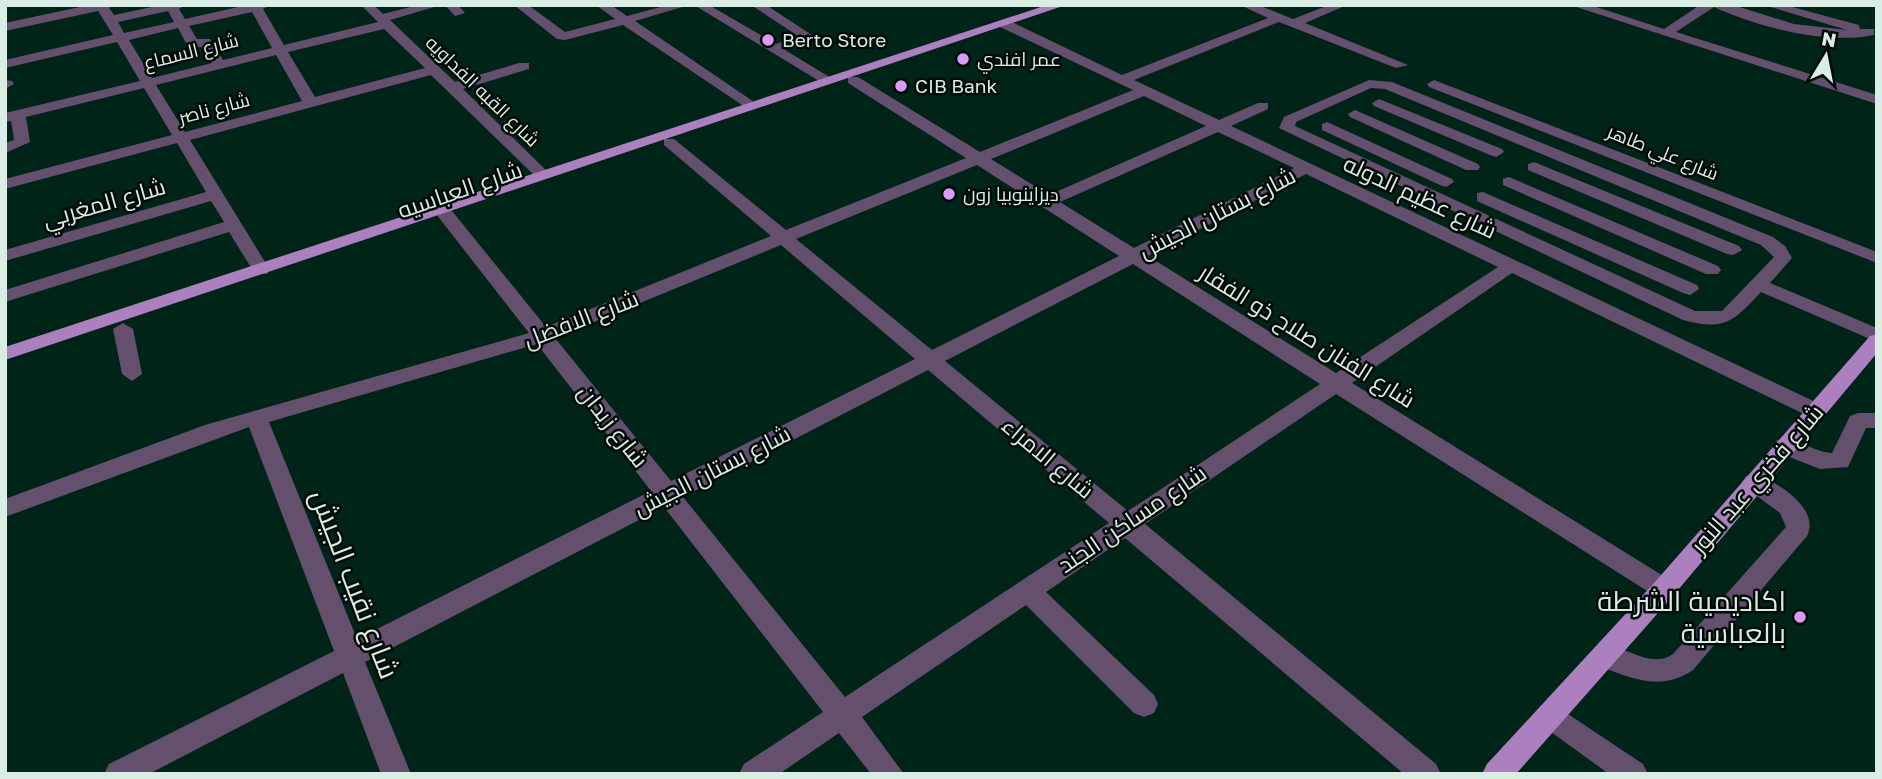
<svg xmlns="http://www.w3.org/2000/svg" width="1882" height="779" viewBox="0 0 1882 779" font-family="'Golos Text',Cairo,sans-serif">
<style>
.lines{fill:none;stroke-linecap:round;stroke-linejoin:round}
.minor{fill:#644f6d;fill-rule:evenodd}
.major{fill:#ac80bf;fill-rule:evenodd}
.poi-dot{fill:#da9af6;stroke:#010a06;stroke-width:2.5}
.labels{text-anchor:middle;stroke-width:5;stroke-linejoin:round;paint-order:stroke}
.far-poi-label{font-size:19px;fill:#daede5;stroke:#010a06;text-anchor:start}
.far-street-label{font-size:19px;fill:#daede5;stroke:#010a06}
.street-label{font-size:23px;fill:#daede5;stroke:#010a06}
.near-street-label{font-size:28px;fill:#daede5;stroke:#010a06}
.near-poi-label{font-size:28px;fill:#daede5;stroke:#010a06;text-anchor:end}
</style>
<rect width="100%" height="100%" fill="#002418"/>
<g class="lines">
<!-- minor -->
<g class="minor">
<path d="M89,5H114L109,8L114,15L161,5H185L179,9L185,19L247,5H270L263,9L284,45L378,22L361,5H374L383,14L418,5H441L390,20L455,82L519,63H529V69L463,89L551,175L549,178H537L431,75L190,140L270,270L267,274H255L229,232L5,302V290L224,222L211,201L5,261V250L206,192L177,143L5,189V179L172,135L144,88L26,117L30,142L5,153V143L14,140L11,121L5,122V113L140,81L117,42L5,68V60L113,35L98,11L5,31V23ZM168,11L174,22L124,33L118,22ZM252,12L272,48L223,60L210,39H197L189,26ZM178,28L188,47H201L212,63L152,78L129,40ZM384,29L425,68L315,97L288,52ZM276,55L302,101L185,132L156,85Z"/>
<path d="M445,5H458L465,13L455,16Z"/>
<path d="M514,5H528L565,32L615,19L596,5H611L627,16L668,5H689L635,21L760,106L753,110L748,109L623,25L565,40L557,39Z"/>
<path d="M694,5H709L776,44L798,36L751,5H766L815,37L785,50L836,81L824,84Z"/>
<path d="M1240,5H1258L1293,19L1329,5H1347L1305,23L1408,65L1396,68L1279,22L1134,80L1219,120L1258,103H1268V109L1231,126L1824,406L1827,411L1824,416H1808L1512,273L1352,383L1673,582L1677,589L1673,596L1664,599L1655,596L1336,394L1145,524L1436,764L1441,774H1404L1125,538L1046,592L1154,695L1158,704L1154,713L1144,717L1134,713L1026,605L862,717L904,774H871L839,733L779,774H739L744,764L823,712L664,507L365,662L411,774H381L343,673L149,774H104L109,764L334,651L249,427L5,517V499L205,425L529,333L436,214L434,210L436,206H448L546,327L771,236L664,145V139H674L786,230L966,158L848,83V77H858L980,152L1133,90L1000,27V21H1010L1122,75L1268,18ZM1144,96L1206,126L1049,195L991,159ZM1218,132L1294,168L1134,248L1060,202ZM977,165L1119,256L932,350L796,239ZM1306,174L1498,267L1336,373L1148,256ZM781,245L915,359L671,481L555,338ZM1133,264L1320,384L1128,511L945,361ZM537,344L651,491L357,639L269,422ZM928,370L1109,523L845,697L683,497Z"/>
<path d="M1570,5H1590L1664,29L1700,5H1733L1794,24L1847,30L1764,5H1785L1859,25L1860,29H1874V35C1827,45 1757,27 1714,7L1676,32L1877,95V104Z"/>
<path d="M5,80L12,81L14,84L5,89Z"/>
<path d="M1369,80L1392,82L1773,237L1785,246L1792,258L1770,283L1877,328V342L1761,292C1733,322 1725,331 1683,320L1279,128L1284,117ZM1371,88L1385,89L1761,245L1774,257L1722,311H1695L1295,126L1296,122Z"/>
<path d="M1434,80L1877,252V263L1429,87L1427,84Z"/>
<path d="M1379,99L1502,149L1504,152L1496,157L1490,155L1374,106L1372,103Z"/>
<path d="M1355,110L1478,164L1480,167L1478,170H1466L1350,117L1348,114Z"/>
<path d="M1327,122L1452,179L1454,182L1446,187L1440,185L1322,130V124Z"/>
<path d="M1534,162L1739,246L1742,250L1733,255L1727,254L1528,170V164Z"/>
<path d="M1509,177L1718,266L1721,270L1718,274H1706L1503,185V179Z"/>
<path d="M1483,192L1697,285L1699,289L1690,295L1683,293L1477,201V193Z"/>
<path d="M123,323L133,329L142,374L132,381L122,374L113,329Z"/>
<path d="M1858,413H1877V428H1866L1848,467L1820,469L1777,452L1774,446L1777,440C1796,435 1813,453 1832,453L1850,416Z"/>
<path d="M1754,474C1775,480 1821,508 1807,536L1693,670C1659,693 1629,677 1594,664L1590,656L1594,648C1621,638 1647,672 1673,654L1786,527L1780,513L1746,488L1742,482L1746,476Z"/>
<path d="M1550,702L1643,764L1648,774H1609L1540,724L1536,715L1540,706Z"/>
</g>
<!-- major -->
<g class="major">
<path d="M1047,5H1066L5,360V347Z"/>
<path d="M1877,334V353L1673,596L1516,774H1482L1487,764L1655,582L1870,336Z"/>
</g>
</g>
<!-- markers -->
<g class="poi-dot">
<circle cx="768" cy="40" r="7"/>
<circle cx="963" cy="59" r="7"/>
<circle cx="901" cy="86" r="7"/>
<circle cx="949" cy="194" r="7"/>
<circle cx="1800" cy="617" r="7"/>
</g>
<g class="labels">
<!-- far-poi labels -->
<g class="far-poi-label">
<text x="782" y="47">Berto Store</text>
<text x="977" y="66">عمر افندي</text>
<text x="915" y="93">CIB Bank</text>
<text x="963" y="201">ديزاينوبيا زون</text>
</g>
<!-- far-street labels -->
<g class="far-street-label">
<text transform="translate(191 51) rotate(-14)" y="7">شارع السماع</text>
<text transform="translate(483 91) rotate(44)" y="7">شارع القبه الفداويه</text>
<text transform="translate(214 108) rotate(-15)" y="7">شارع ناصر</text>
<text transform="translate(1663 152) rotate(22)" y="7">شارع علي طاهر</text>
</g>
<!-- street labels -->
<g class="street-label">
<text transform="translate(460 190) rotate(-19)" y="8">شارع العباسيه</text>
<text transform="translate(1420 197) rotate(25)" y="8">شارع عظيم الدوله</text>
<text transform="translate(104 203) rotate(-16)" y="8">شارع المغربي</text>
<text transform="translate(1217 213) rotate(-27)" y="8">شارع بستان الجيش</text>
<text transform="translate(581 319) rotate(-21)" y="8">شارع الافضل</text>
<text transform="translate(1307 336) rotate(32)" y="8">شارع الفنان صلاح ذو الفقار</text>
<text transform="translate(613 426) rotate(52)" y="8">شارع زيدان</text>
<text transform="translate(1048 458) rotate(40)" y="8">شارع الامراء</text>
<text transform="translate(712 471) rotate(-27)" y="8">شارع بستان الجيش</text>
<text transform="translate(1757 479) rotate(-49)" y="8">شارع فخري عبد النور</text>
<text transform="translate(1132 519) rotate(-34)" y="8">شارع مساكن الجند</text>
</g>
<!-- near-street labels -->
<g class="near-street-label">
<text transform="translate(355 584) rotate(69)" y="10">شارع نقيب الجيش</text>
</g>
<!-- near-poi labels -->
<g class="near-poi-label">
<text x="1786" y="611">اكاديمية الشرطة<tspan x="1786" dy="32">بالعباسية</tspan></text>
</g>
</g>
<!-- border -->
<rect width="1882" height="779" fill="none" stroke="#daede5" stroke-width="14"/>
<!-- north arrow -->
<g transform="translate(1826 56) rotate(10)" stroke="#010a06" stroke-width="5" paint-order="stroke">
<path d="M0-5L12 26L0 18L-12 26Z" fill="#daede5"/>
<text y="-10" font-size="19" font-weight="bold" text-anchor="middle" fill="#daede5">N</text>
</g>
</svg>
